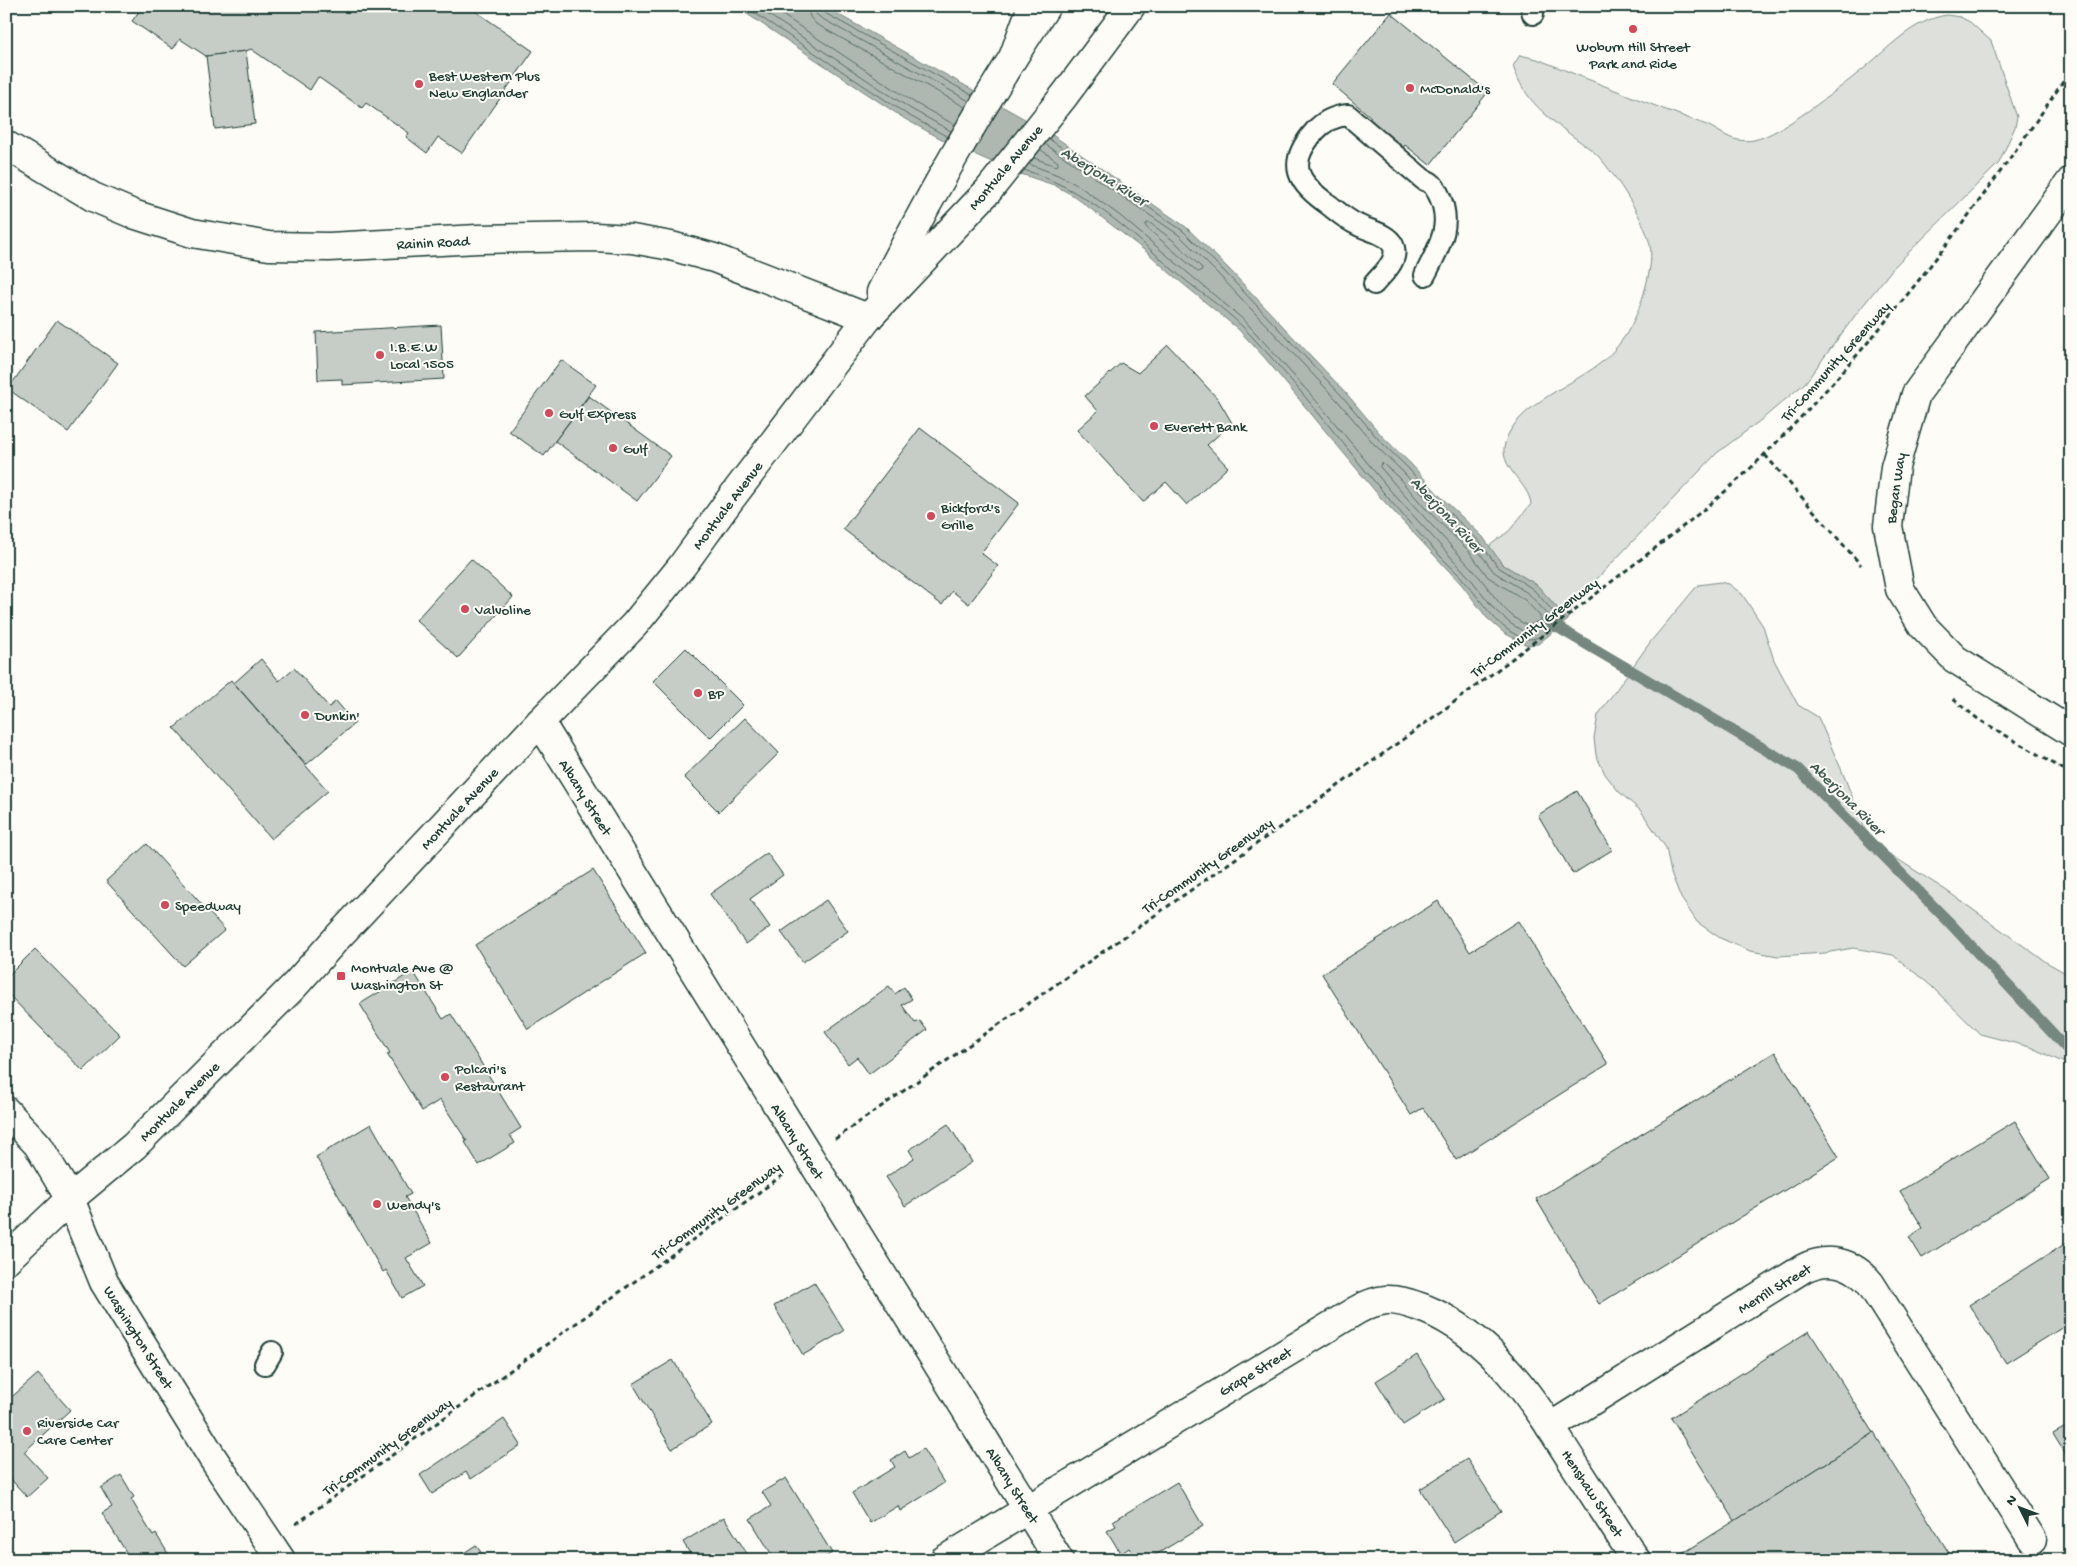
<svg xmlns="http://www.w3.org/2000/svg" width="2077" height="1566" viewBox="0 0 2077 1566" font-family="'Gochi Hand',sans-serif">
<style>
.green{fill:#dde0db;stroke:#7e8e88}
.water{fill:#aeb8b1;stroke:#75877f}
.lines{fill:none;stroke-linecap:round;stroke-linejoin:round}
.shore{stroke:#586e66;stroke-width:1}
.stream{stroke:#75877f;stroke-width:11}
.building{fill:#c6cdc7;stroke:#1f3d34}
.service-casing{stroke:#1f3d34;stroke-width:24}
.minor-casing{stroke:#1f3d34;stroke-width:31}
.secondary-casing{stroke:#1f3d34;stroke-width:31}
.primary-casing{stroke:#1f3d34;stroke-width:31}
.motorway-casing{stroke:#1f3d34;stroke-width:31}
.path{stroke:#1f3d34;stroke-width:3;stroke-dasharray:5 4;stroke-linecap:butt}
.service{stroke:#fdfcf7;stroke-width:20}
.minor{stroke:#fdfcf7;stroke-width:28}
.secondary{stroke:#fdfcf7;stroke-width:28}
.primary{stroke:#fdfcf7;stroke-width:28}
.motorway{stroke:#fdfcf7;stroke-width:28}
.poi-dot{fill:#d1495b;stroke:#fdfcf7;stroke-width:2}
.labels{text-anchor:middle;stroke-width:4;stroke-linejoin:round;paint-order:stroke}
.poi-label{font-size:15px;fill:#1f3d34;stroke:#fdfcf7;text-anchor:start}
.street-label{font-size:15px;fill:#1f3d34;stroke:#fdfcf7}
.water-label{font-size:16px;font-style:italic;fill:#435c53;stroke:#fdfcf7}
</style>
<rect width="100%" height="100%" fill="#fdfcf7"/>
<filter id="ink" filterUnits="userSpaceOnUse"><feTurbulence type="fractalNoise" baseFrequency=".02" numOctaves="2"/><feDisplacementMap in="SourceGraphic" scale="10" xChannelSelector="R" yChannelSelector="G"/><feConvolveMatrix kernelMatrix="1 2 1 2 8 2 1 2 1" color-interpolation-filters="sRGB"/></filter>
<g filter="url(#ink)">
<!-- green -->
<g class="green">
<path d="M1947,15L1960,17L1970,22L1991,41L2017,117L2015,127L1999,163L1894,267L1857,313L1805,383L1761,420L1717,453L1573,604L1568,620L1537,585L1502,564L1489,546L1509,531L1531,504C1529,484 1502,470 1504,448C1509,409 1570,386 1598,365C1622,347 1636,321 1644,293C1648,278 1653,260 1650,245C1645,220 1616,176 1599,157C1593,150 1583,144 1575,138C1547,117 1524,100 1513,66L1520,55L1537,59C1593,81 1648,104 1704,124C1716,128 1726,138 1738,140C1743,141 1749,141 1754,140C1782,134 1838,89 1862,70C1888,49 1912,20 1947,15Z"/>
<path d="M1720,582L1729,584L1742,594L1763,626L1774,660L1798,705L1818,717L1842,771L1865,829L1885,851L1947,891L2046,962L2071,976V1066L2030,1047L1980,1034L1930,985L1893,955L1853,948L1825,953L1778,956L1750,951L1720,938L1697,922L1681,898L1671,873L1666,848L1641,811L1619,792L1605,774L1596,755L1594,738L1598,715L1651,641L1698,585Z"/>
</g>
<!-- water -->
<path class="water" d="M735,6H823L1048,132L1186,227L1228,268L1346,393L1382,436L1411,464L1439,495L1483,537L1502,564L1537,585L1568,620L1538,644L1527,645L1504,633L1487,618L1462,585L1380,497L1264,357L1238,329L1171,274L1148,253L1074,196L1054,185L1012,171L947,142L905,119Z"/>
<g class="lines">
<!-- shore -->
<g class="shore">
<path d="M744,6L908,115L948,137"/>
<path d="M755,6L911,109L951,131"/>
<path d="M769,6L915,103L955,125"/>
<path d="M807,6L810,17L816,24L965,107"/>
<path d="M815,6L816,14L821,18L969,101"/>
<path d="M821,6L823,12L832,17L972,95"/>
<path d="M1034,158L1056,166L1058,165V162L1040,149"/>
<path d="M1029,164L1058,175L1079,186L1119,215L1245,321L1319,404L1389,489L1470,578L1495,610L1511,624L1528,634H1533L1550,620V617L1529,594L1494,572L1474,545L1431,503L1403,472L1374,444L1337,400L1220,276L1179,235L1045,144"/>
<path d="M1024,170C1083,188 1128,229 1173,270C1196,290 1222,306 1243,327C1314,400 1371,485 1442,558C1450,566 1459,574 1466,583C1482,601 1495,625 1518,636C1536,645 1547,632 1559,621V618L1533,589L1498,567L1479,541L1435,499L1408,468L1379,440L1342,396L1224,271L1183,231L1049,139"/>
<path d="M1150,223L1174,241L1202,268L1201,271L1198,272L1146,227V224Z"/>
<path d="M1382,463L1398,477L1425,508L1468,550L1488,577L1525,600L1540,616V620L1529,626C1504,616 1492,591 1475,572C1443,537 1410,503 1380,467Z"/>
</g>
<!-- stream -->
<path class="stream" d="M1547,621L1798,769L1948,921L2071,1053"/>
</g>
<!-- building -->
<g class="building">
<path d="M143,6H468L533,51L462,153L438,137L427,153L406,137L409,133L366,103L362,108L318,77L310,90L251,49L246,51L206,56L180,39L173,49L132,21Z"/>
<path d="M1391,13L1488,92L1430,165L1405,145L1398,154L1364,126L1371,117L1332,84Z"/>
<path d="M246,51L255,124L215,129L206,56Z"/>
<path d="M57,320L118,363L68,432L8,389Z"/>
<path d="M441,325L444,379L342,385V379L318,380L316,332Z"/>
<path d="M1168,345L1218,399L1232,423L1207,445L1228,467L1187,505L1166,482L1143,502L1077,430L1098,411L1085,396L1121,363L1138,373Z"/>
<path d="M561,360L596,385L544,456L509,431Z"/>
<path d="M589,396L671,456L637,501L555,441Z"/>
<path d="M920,428L1019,503L981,553L998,566L969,604L952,591L942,605L843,529Z"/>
<path d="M471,559L513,597L458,658L416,620Z"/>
<path d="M686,648L743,705L710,738L653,681Z"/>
<path d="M261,659L279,681L294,668L329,707L336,701L355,723L306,765L234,683Z"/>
<path d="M231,680L328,791L271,839L174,728Z"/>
<path d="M745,718L779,753L719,812L684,777Z"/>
<path d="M1577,791L1612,850L1573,874L1538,815Z"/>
<path d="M147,844L225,930L183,966L106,881Z"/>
<path d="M767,853L783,875L750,899L770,927L746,944L710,894Z"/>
<path d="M593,870L646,953L528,1029L475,945Z"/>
<path d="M826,900L848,931L803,962L781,932Z"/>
<path d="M1438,901L1470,952L1518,921L1608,1064L1456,1160L1423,1108L1411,1115L1322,974Z"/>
<path d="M35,949L120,1035L83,1071L6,992V978Z"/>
<path d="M413,971L443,1019L451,1014L521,1128L510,1135L515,1143L479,1165L465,1142L467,1141L440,1100L422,1111L387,1054L390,1053L360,1004Z"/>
<path d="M889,986L895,994L904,987L912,999L902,1005L915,1023L920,1021L927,1030L869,1074L857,1057L848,1064L825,1032Z"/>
<path d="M1775,1052L1839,1157L1599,1304L1536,1199Z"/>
<path d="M2015,1121L2050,1179L1922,1258L1909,1237L1923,1228L1900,1191Z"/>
<path d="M371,1124L411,1194L405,1197L432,1243L406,1258L423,1286L402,1298L386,1270L383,1272L316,1157Z"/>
<path d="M948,1124L972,1162L905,1206L886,1177L914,1158L909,1150Z"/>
<path d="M2071,1240V1322L2006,1363L1969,1305Z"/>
<path d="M814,1282L844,1331L803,1355L774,1306Z"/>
<path d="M1809,1331L1874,1433L1735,1521L1671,1418Z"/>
<path d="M1417,1355L1445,1399L1403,1425L1376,1381Z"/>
<path d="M673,1360L712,1424L672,1449L633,1384Z"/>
<path d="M38,1374L70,1410L24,1452L48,1478L27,1497L6,1474V1402Z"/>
<path d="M504,1419L521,1445L471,1479L466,1472L432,1494L420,1475Z"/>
<path d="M2071,1424V1463L2053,1434Z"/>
<path d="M1874,1433L1949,1553L1939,1560H1686L1682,1554Z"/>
<path d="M923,1449L944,1483L900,1511L898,1506L870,1523L852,1493L895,1467L891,1460L905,1451L909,1458Z"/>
<path d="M1467,1459L1501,1511L1454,1542L1420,1489Z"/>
<path d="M121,1475L134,1497L131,1499L153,1536L156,1534L172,1560H131L102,1513L112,1507L101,1488Z"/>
<path d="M786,1478L832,1553L821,1560H775L750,1519L771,1506L762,1492Z"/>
<path d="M1177,1482L1203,1526L1147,1560H1136L1129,1548L1121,1554L1107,1531L1116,1526L1113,1521Z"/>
<path d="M724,1517L751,1560H694L683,1542Z"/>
<path d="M476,1545L486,1560H453Z"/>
</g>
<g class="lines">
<!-- service casing -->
<g class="service-casing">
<g id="service">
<path d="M1531,6L1533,14"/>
<path d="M1374,284C1382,274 1400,260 1393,245C1387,233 1369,231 1358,225C1347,220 1338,212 1329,205C1298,183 1285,165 1315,131C1324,121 1334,116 1348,115L1424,180C1432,182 1434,186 1438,193C1454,224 1439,247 1425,275"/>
<path d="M265,1364L272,1352"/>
</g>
</g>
<!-- minor casing -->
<g class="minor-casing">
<g id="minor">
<path d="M6,145L93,197L133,214L192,233L269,246L329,247L478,239L595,237L632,239L671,246L714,258L868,318"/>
<path d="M2071,181L1916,394L1895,467L1888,526L1900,589L1923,626L1955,659L2071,732"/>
<path d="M540,722L1059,1560"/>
<path d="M1550,1427L1804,1268C1829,1256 1852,1262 1870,1283L2032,1539"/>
<path d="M944,1560L1357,1310C1366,1305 1376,1301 1386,1300C1398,1299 1411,1304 1423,1308C1493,1336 1535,1402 1574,1464C1595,1496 1615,1528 1636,1560"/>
</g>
</g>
<!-- secondary casing -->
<g class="secondary-casing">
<path id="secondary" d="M6,1111L38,1145L70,1199L104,1282L212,1457L281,1560"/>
</g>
<!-- primary casing -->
<g class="primary-casing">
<g id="primary">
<path d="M881,292C930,194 986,98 1046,6"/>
<path d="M6,1260L70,1199L134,1146L295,985L336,939L540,722L635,624L682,566L726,505L868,318L988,191L1064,96L1131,6"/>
</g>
</g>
<!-- motorway casing -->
<g class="motorway-casing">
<path id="motorway" d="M1014,55L1032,6"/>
</g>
<!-- path -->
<g class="path">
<path d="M1765,455L1861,565"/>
<path d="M1953,699L1978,719L2071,774"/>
<path d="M835,1139C1034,999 1234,862 1431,719C1493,674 1554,627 1615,579C1667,539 1721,499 1767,452C1883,336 1979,206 2071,70"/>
<path d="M296,1524L783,1175"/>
</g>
<!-- service -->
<use href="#service" class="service"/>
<!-- minor -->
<use href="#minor" class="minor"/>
<!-- secondary -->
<use href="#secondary" class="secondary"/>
<!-- primary -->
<use href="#primary" class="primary"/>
<!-- motorway -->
<use href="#motorway" class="motorway"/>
</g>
</g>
<!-- markers -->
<g class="poi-dot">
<circle cx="1633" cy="29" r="5"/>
<circle cx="419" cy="84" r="5"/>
<circle cx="1410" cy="88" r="5"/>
<circle cx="380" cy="355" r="5"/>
<circle cx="549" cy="413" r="5"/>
<circle cx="1154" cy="426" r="5"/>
<circle cx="613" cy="448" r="5"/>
<circle cx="931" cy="516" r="5"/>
<circle cx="465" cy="609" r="5"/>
<circle cx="698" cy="693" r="5"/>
<circle cx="305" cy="715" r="5"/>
<circle cx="165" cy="905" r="5"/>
<rect x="336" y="971" width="10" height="10" rx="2.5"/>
<circle cx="445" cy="1077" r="5"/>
<circle cx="377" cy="1204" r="5"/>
<circle cx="27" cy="1431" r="5"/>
</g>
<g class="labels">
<!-- poi labels -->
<g class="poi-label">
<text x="1633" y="51" text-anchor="middle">Woburn Hill Street<tspan x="1633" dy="17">Park and Ride</tspan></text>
<text x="429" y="80">Best Western Plus<tspan x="429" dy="17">New Englander</tspan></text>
<text x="1420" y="93">McDonald's</text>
<text x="390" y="351">I.B.E.W<tspan x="390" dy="17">Local 1505</tspan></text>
<text x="559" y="418">Gulf Express</text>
<text x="1164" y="431">Everett Bank</text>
<text x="623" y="453">Gulf</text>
<text x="941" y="512">Bickford's<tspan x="941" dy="17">Grille</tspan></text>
<text x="475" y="614">Valvoline</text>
<text x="708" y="698">BP</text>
<text x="315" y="720">Dunkin'</text>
<text x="175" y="910">Speedway</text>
<text x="351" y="972">Montvale Ave @<tspan x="351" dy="17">Washington St</tspan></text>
<text x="455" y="1073">Polcari's<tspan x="455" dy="17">Restaurant</tspan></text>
<text x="387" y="1209">Wendy's</text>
<text x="37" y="1427">Riverside Car<tspan x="37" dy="17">Care Center</tspan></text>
</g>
<!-- street labels -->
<g class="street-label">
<text transform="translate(1005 167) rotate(-50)" y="5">Montvale Avenue</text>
<text transform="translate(433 242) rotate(-3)" y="5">Rainin Road</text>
<text transform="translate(1835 361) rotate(-48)" y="5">Tri-Community Greenway</text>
<text transform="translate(1895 488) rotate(-82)" y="5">Began Way</text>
<text transform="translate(727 505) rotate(-53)" y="5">Montvale Avenue</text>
<text transform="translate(1534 627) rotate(-37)" y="5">Tri-Community Greenway</text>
<text transform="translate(586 797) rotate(58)" y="5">Albany Street</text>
<text transform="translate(459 808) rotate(-47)" y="5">Montvale Avenue</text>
<text transform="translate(1207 865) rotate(-35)" y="5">Tri-Community Greenway</text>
<text transform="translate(179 1101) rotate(-45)" y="5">Montvale Avenue</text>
<text transform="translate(798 1141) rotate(58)" y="5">Albany Street</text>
<text transform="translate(716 1210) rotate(-36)" y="5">Tri-Community Greenway</text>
<text transform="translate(1774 1288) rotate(-31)" y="5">Merrill Street</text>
<text transform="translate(139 1337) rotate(58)" y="5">Washington Street</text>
<text transform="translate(1255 1371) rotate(-31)" y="5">Grape Street</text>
<text transform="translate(387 1446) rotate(-36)" y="5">Tri-Community Greenway</text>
<text transform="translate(1013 1485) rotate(58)" y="5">Albany Street</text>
<text transform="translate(1593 1493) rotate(57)" y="5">Henshaw Street</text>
</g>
<!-- water labels -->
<g class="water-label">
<text transform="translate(1105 175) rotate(32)" y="6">Aberjona River</text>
<text transform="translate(1448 514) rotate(47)" y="6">Aberjona River</text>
<text transform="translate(1848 797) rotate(45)" y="6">Aberjona River</text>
</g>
</g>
<!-- margin -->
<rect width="2077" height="1566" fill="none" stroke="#fdfcf7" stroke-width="25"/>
<rect x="12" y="12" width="2052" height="1541" fill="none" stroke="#1f3d34" stroke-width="2" filter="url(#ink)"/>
<!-- north arrow -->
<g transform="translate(2020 1508) rotate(312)" stroke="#fdfcf7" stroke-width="4" paint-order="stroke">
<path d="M0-4L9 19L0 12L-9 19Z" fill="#1f3d34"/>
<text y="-8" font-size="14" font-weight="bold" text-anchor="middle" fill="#1f3d34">N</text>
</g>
</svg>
